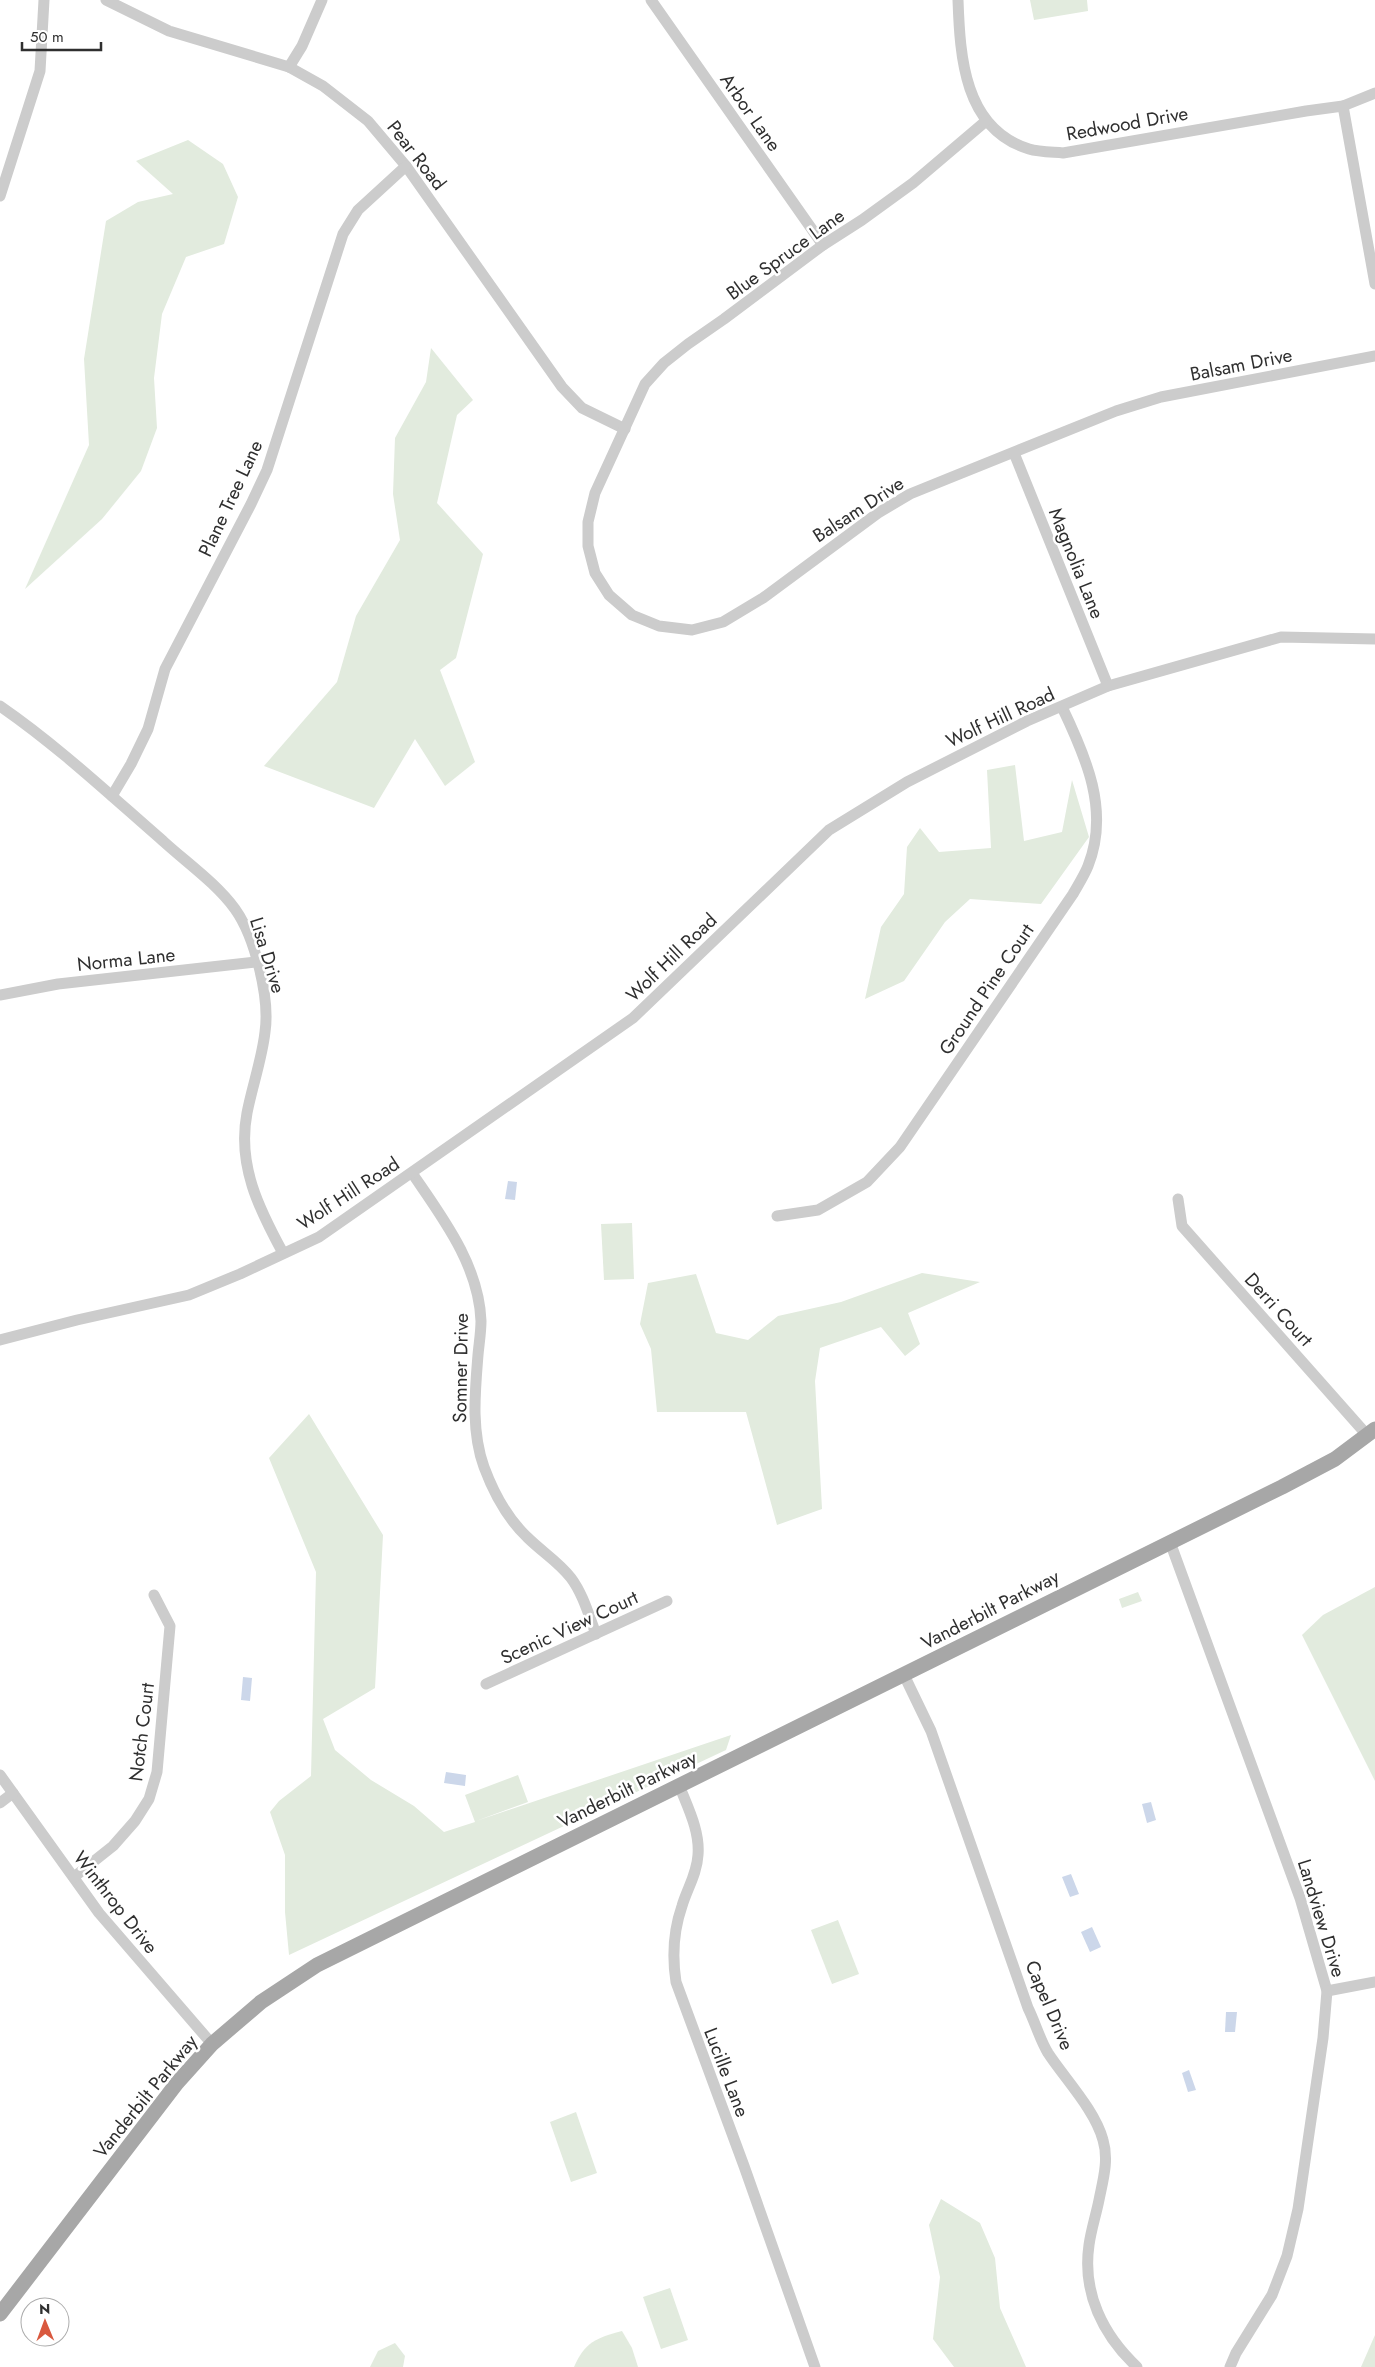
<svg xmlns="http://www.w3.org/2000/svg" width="1375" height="2367" viewBox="0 0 1375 2367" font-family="Jost,sans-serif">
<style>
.green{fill:#e2ebde}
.water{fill:#ccd7ea}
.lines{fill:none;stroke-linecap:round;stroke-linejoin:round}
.minor{stroke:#ccc;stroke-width:11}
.major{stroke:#a7a7a7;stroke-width:15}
.labels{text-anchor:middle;stroke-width:5;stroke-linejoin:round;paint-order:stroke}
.street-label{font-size:19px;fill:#2f2f2f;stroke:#fff}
</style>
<rect width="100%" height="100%" fill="#fff"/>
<!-- green -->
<g class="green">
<path d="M1030,0H1087L1088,11L1034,20Z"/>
<path d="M188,140L223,164L238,197L224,244L186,257L162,314L154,378L157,428L141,471L102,519L25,589L89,445L84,359L106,221L138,202L173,194L136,161Z"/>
<path d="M431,348L473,400L457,415L437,503L483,554L456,658L440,670L475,762L445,786L415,739L374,808L264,766L337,682L356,616L400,540L393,494L395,438L426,382Z"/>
<path d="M1015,765L1024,841L1062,832L1072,780L1089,837L1041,904L970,899L945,922L904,981L865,999L881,927L904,894L907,847L920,828L939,852L991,848L987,770Z"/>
<path d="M632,1223L634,1279L604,1280L601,1224Z"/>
<path d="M696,1274L716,1333L748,1340L778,1316L841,1302L922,1273L980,1282L908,1313L920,1344L905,1356L881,1327L820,1348L815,1381L822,1509L777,1525L746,1412H657L651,1349L640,1324L648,1283Z"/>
<path d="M309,1414L383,1535L375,1688L323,1719L335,1750L371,1780L414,1806L444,1832L475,1822L465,1795L518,1775L528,1802L476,1821L731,1735L726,1750L289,1955L285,1912V1855L270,1812L279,1801L311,1776L316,1572L269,1458Z"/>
<path d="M1375,1587V1781L1302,1635L1323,1615Z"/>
<path d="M1138,1592L1142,1601L1122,1608L1119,1599Z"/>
<path d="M838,1920L859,1974L832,1984L811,1930Z"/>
<path d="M576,2112L597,2173L571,2182L550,2122Z"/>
<path d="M941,2199L980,2223L995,2258L1000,2308L1026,2367H954L933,2339L940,2277L929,2225Z"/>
<path d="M670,2288L688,2340L661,2349L643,2297Z"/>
<path d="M622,2331L632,2348L638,2367H574C585,2342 596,2338 622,2331Z"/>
<path d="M1375,2335V2367H1361Z"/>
<path d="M395,2343L405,2356L403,2367H370L378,2351Z"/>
</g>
<!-- water -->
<g class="water">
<path d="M508,1181L517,1182L515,1200L505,1199Z"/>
<path d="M243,1677L252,1678L250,1701L241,1700Z"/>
<path d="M446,1772L466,1775L465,1786L444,1783Z"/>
<path d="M1151,1802L1156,1820L1147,1823L1142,1804Z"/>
<path d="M1071,1874L1079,1894L1070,1897L1062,1877Z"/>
<path d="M1092,1927L1101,1947L1090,1952L1081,1932Z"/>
<path d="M1226,2012H1237L1235,2032H1225Z"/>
<path d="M1189,2070L1196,2090L1188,2092L1182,2073Z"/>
</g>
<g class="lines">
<!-- minor -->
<g class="minor">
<path d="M106,0L169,31L289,67L323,86L368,121L406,166L562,387L582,408L625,429"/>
<path d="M651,0L823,245"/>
<path d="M958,0C960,57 964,129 1029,149C1039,152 1052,152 1063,153L1306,111L1343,106L1375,93"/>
<path d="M289,67L302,46L322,0"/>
<path d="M1343,106L1375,284"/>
<path d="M986,121L913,183L862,220L823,245L724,319L688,344L664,363L645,384L595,493L588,522V546L595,573L609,595L632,615L659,626L692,630L723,622L763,598L878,513L910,494L947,479L1116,411L1161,397L1375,356"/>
<path d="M0,196L40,71L44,0"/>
<path d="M1014,453L1108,686"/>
<path d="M0,706C58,746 110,795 163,841C187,863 216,883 235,909C255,937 270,998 265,1032C262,1059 252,1087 247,1113C237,1165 259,1209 283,1253"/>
<path d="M112,796L131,764L148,729L165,669L251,504L267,470L343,234L358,210L406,166"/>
<path d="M0,995L58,984L256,962"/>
<path d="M412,1173C442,1217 479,1265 481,1321C481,1332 479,1344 478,1355C475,1392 471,1431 484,1467C494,1494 507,1518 527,1537C542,1552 559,1562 571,1578C583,1594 589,1616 596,1634"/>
<path d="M1178,1199L1182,1226L1367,1435"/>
<path d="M777,1216L818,1210L867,1182L900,1147L1073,894C1078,885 1084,876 1088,866C1110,811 1086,757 1062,707"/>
<path d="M0,1340L77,1320L189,1295L240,1274L319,1237L633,1018L829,830L907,782L1027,721L1108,686L1281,637L1375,639"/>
<path d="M1170,1542L1300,1898L1327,1991L1323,2038L1298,2209L1287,2256L1272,2295L1236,2353L1230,2367"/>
<path d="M904,1675L931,1731L1028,2008C1035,2022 1040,2040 1048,2053C1065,2079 1095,2110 1103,2140C1109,2160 1103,2180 1099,2200C1096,2215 1091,2230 1089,2245C1082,2293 1103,2335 1137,2367"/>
<path d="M486,1684L667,1601"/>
<path d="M0,1775L99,1913L212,2044"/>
<path d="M679,1785C688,1808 700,1831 698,1855C697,1874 687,1889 682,1906C673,1932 672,1956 676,1982L744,2166L815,2367"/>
<path d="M0,1803L13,1793"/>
<path d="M74,1877L113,1846L135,1821L149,1799L157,1772L170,1626L154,1595"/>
<path d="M1327,1991L1375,1982"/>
</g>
<!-- major -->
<path class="major" d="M0,2314L177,2083L212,2044L261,2002L317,1965L1282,1487L1335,1459L1375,1429"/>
</g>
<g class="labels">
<!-- street labels -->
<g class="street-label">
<text transform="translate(751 112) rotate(55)" y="7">Arbor Lane</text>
<text transform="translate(1127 123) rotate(-10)" y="7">Redwood Drive</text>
<text transform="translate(417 155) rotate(52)" y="7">Pear Road</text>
<text transform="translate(785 254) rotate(-36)" y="7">Blue Spruce Lane</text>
<text transform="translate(1241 364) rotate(-11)" y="7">Balsam Drive</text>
<text transform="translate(230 498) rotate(-65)" y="7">Plane Tree Lane</text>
<text transform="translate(858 509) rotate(-33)" y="7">Balsam Drive</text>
<text transform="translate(1077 563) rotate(68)" y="7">Magnolia Lane</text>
<text transform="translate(1000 717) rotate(-25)" y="7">Wolf Hill Road</text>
<text transform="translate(268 955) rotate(73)" y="7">Lisa Drive</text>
<text transform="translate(671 957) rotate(-44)" y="7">Wolf Hill Road</text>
<text transform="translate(126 959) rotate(-6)" y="7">Norma Lane</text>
<text transform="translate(986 989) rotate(-56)" y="7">Ground Pine Court</text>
<text transform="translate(348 1193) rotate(-33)" y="7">Wolf Hill Road</text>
<text transform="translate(1279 1309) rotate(48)" y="7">Derri Court</text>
<text transform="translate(460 1368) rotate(-89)" y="7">Somner Drive</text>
<text transform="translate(990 1609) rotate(-27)" y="7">Vanderbilt Parkway</text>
<text transform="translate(569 1627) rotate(-25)" y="7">Scenic View Court</text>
<text transform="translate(141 1732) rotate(-83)" y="7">Notch Court</text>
<text transform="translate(627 1789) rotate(-26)" y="7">Vanderbilt Parkway</text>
<text transform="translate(116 1902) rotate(52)" y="7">Winthrop Drive</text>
<text transform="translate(1322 1918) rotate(73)" y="7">Landview Drive</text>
<text transform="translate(1050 2005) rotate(67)" y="7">Capel Drive</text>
<text transform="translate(727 2072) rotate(69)" y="7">Lucille Lane</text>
<text transform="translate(145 2096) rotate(-51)" y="7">Vanderbilt Parkway</text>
</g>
</g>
<!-- north arrow -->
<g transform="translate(45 2322) rotate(359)"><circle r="24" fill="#ffffff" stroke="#acacac"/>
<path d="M0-4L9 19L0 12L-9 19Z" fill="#d9593f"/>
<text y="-8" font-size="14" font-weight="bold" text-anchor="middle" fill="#2f2f2f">N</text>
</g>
<!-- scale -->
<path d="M22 42v8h79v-8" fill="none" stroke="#2f2f2f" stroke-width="2.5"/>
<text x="30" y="42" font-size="15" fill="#2f2f2f" stroke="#ffffff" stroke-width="4" paint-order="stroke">50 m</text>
</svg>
